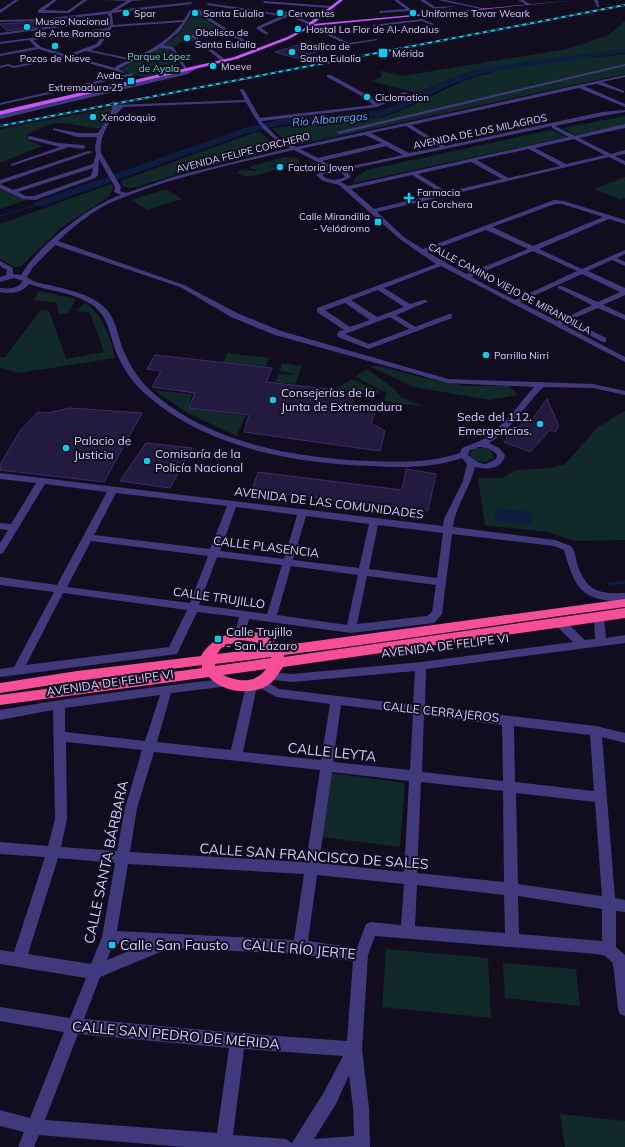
<svg xmlns="http://www.w3.org/2000/svg" width="625" height="1147" viewBox="0 0 625 1147" font-family="Mulish,sans-serif">
<style>
.green{fill:#112929}
.water{fill:#0d1d3f}
.lines{fill:none;stroke-linecap:round;stroke-linejoin:round}
.stream-far1{stroke:#0d1d3f;stroke-width:1.5}
.stream{stroke:#0d1d3f;stroke-width:3.5}
.river{fill:#0d1d3f;fill-rule:evenodd}
.building{fill:#231a3f;stroke:#3c2d6a}
.minor-tunnel{stroke:#2e2a40;stroke-width:5.5;stroke-dasharray:5.5 2.5;stroke-linecap:butt}
.minor{fill:#403a7c;fill-rule:evenodd}
.major{fill:#c35af8;fill-rule:evenodd}
.highway{fill:#f74e98;fill-rule:evenodd}
.rail-casing{stroke:#0accec;stroke-width:2}
.rail{stroke:#110d1f;stroke-width:1.5;stroke-dasharray:4;stroke-linecap:butt}
.poi-dot{fill:#0accec;stroke:#110d1f;stroke-width:1.5}
.labels{text-anchor:middle;stroke-width:4;stroke-linejoin:round;paint-order:stroke}
.far-poi-label{font-size:10px;fill:#d5cefd;stroke:#110d1f;text-anchor:start}
.far-park-label{font-size:10px;fill:#5ed9bf;stroke:#110d1f}
.far-street-label{font-size:10px;fill:#d5cefd;stroke:#110d1f}
.far-water-label{font-size:11px;font-style:italic;fill:#60acf8;stroke:#110d1f}
.poi-label{font-size:12px;fill:#d5cefd;stroke:#110d1f;text-anchor:start}
.street-label{font-size:12px;fill:#d5cefd;stroke:#110d1f}
.near-street-label{font-size:14px;fill:#d5cefd;stroke:#110d1f}
.near-poi-label{font-size:14px;fill:#d5cefd;stroke:#110d1f;text-anchor:start}
</style>
<rect width="100%" height="100%" fill="#110d1f"/>
<!-- green -->
<g class="green">
<path d="M194,11H196L199,15L221,30L190,34L197,41L181,42L175,47L161,45L178,35Z"/>
<path d="M625,21V49L491,68L463,74L416,93L372,81L381,77L382,74L379,72L383,71L402,76L567,49L607,36Z"/>
<path d="M159,47L168,49L183,70L147,78L119,70Z"/>
<path d="M625,54V74L302,144C290,144 280,138 272,128L383,117C415,108 443,87 475,77C522,62 575,60 625,54Z"/>
<path d="M112,108L102,128C87,129 73,123 59,123C49,123 38,130 29,133L26,139L42,146L0,163V129Z"/>
<path d="M625,116V125L577,136L562,128Z"/>
<path d="M551,130L567,137L354,183V179L366,170Z"/>
<path d="M259,131L267,138L280,147L278,149L175,175L136,187L129,188L122,185L120,181Z"/>
<path d="M284,157L298,158L300,163L253,176H245L236,173L243,169C258,174 266,166 282,166V165C272,163 258,175 250,167Z"/>
<path d="M625,177V198L621,200L594,189Z"/>
<path d="M111,184L113,188L109,197L62,227L21,266L15,267L0,259V224Z"/>
<path d="M0,187L26,200L0,209Z"/>
<path d="M166,189L182,199L147,210L131,200Z"/>
<path d="M39,291L76,299L67,314H59L57,303L34,300Z"/>
<path d="M85,302C102,314 111,337 115,358L19,373L0,367V357H5L41,310L49,311L66,359L104,352L90,313L77,311Z"/>
<path d="M228,353L269,358L266,366L223,362Z"/>
<path d="M282,363L302,366L295,384L275,382L279,374L292,375L293,373L280,371Z"/>
<path d="M369,366H379L425,378L467,386H509L518,395L489,400L414,387Z"/>
<path d="M367,369L394,389L401,397L424,407L384,401L387,393L355,377Z"/>
<path d="M352,379L380,391L379,393L335,389Z"/>
<path d="M154,390L192,394L189,408L246,416L236,436L186,412Z"/>
<path d="M625,411V540L574,541L548,532L485,525L478,478H503L516,470L551,468L565,464L598,427Z"/>
<path d="M475,448H483L491,450L494,458L486,462L475,461L469,454Z"/>
<path d="M330,773L405,783L400,847L321,837Z"/>
<path d="M386,949L488,958L491,1018L382,1007Z"/>
<path d="M503,963L576,969L580,1006L505,998Z"/>
<path d="M560,1114L625,1121V1147H565Z"/>
</g>
<!-- water -->
<path class="water" d="M496,508L532,512L531,525L495,521Z"/>
<g class="lines">
<!-- stream-far1 -->
<path class="stream-far1" d="M0,216L39,204"/>
<!-- stream -->
<path class="stream" d="M610,584L625,582"/>
<!-- river -->
<path class="river" d="M625,49V53L520,67L481,74L452,84L402,109L378,117L282,125L251,132L43,206H35L33,204L35,202L245,128L282,119L377,111L396,105L446,80L476,70L520,62Z"/>
</g>
<!-- building -->
<g class="building">
<path d="M68,20V23L7,31L0,24Z"/>
<path d="M298,45L319,51L296,58L275,52Z"/>
<path d="M155,355L272,368L266,382L356,392L350,407L364,408L375,413L371,423L385,431L380,451L244,432L249,415L189,408L195,393L152,387L161,371L147,369Z"/>
<path d="M547,399L559,426L555,432L550,430L530,452L504,442L524,421H531Z"/>
<path d="M70,408L142,413L104,482L0,470V465L20,431L38,412L48,413Z"/>
<path d="M146,443L192,448L170,488L120,481Z"/>
<path d="M406,469L436,474L428,511L252,490L258,472L402,490Z"/>
</g>
<g class="lines">
<!-- minor-tunnel -->
<path class="minor-tunnel" d="M112,102L115,106"/>
<!-- minor -->
<g class="minor">
<path d="M15,0H19L0,13V10Z"/>
<path d="M53,0H57L44,10L67,11L83,0H87L69,13H38V10Z"/>
<path d="M103,0H145L132,1L117,10L192,2L191,4L112,13L113,25L184,20L190,10L199,9L204,14L259,50L255,51L225,31L195,36L227,61L223,62L189,35L222,29L201,16L198,11L192,12L180,31L163,45L173,47L188,70L196,67V69L188,74L0,119V115L186,71L170,49L160,48L120,68L119,70L125,72L123,73L67,57L14,68L8,66L0,68V66L8,64L14,66L61,56L39,49L0,56V54L36,47L29,40L0,44V42L108,28L109,21L0,35V33L108,19V14L43,21L0,22V20L43,19L110,11L127,1ZM183,22C169,40 152,49 133,59L90,50L100,46L112,27ZM106,31L96,44L67,55L41,47L33,40ZM85,51H86L129,60L116,66L115,68L72,56Z"/>
<path d="M394,0H398L419,15L416,16L409,11L379,13L380,11L406,9Z"/>
<path d="M420,0H425L435,7L457,6L438,9L442,12L440,13Z"/>
<path d="M438,0H446L487,9L485,10Z"/>
<path d="M518,0H523L530,4L527,5Z"/>
<path d="M594,0H598L599,7H597Z"/>
<path d="M264,1L330,6L332,7L330,8L263,3Z"/>
<path d="M208,3L287,15L279,11L282,10L312,23V25L349,43L376,39L378,40L348,45L310,27V25L287,15V17L261,28L268,33L267,35L257,29V27L281,16L207,5Z"/>
<path d="M422,19L434,24L432,25L422,21L379,26L389,31L388,33L372,25Z"/>
<path d="M625,64V66L339,134L336,132Z"/>
<path d="M132,73L134,75L0,105V103Z"/>
<path d="M327,75H331L369,96L378,104L404,92L408,93L377,107L262,121V122L277,137L296,147L625,75V77L602,82L624,91V93L597,84L584,86L625,104V107L579,88L411,125L445,146L602,112L625,110V112L602,116L555,126L575,136L625,124V128L579,138L611,154L625,150V154L615,156L625,161V165L609,157L377,212L405,238L423,249L554,200L564,201L625,220V224L609,219L539,249L582,269L625,250V254L617,258L625,262V266L612,260L588,271L625,288V295L603,305L625,315V320L598,308L570,320L606,338V342H603L565,323L562,324L625,357V362L441,266L384,288L410,304L423,300H427V302L396,315L415,327L449,314H452V318L369,349L338,337L337,335L339,331L344,330L317,312V308L436,264L401,240L339,185L323,181L316,175L325,169L329,168L294,150C234,164 170,177 112,202C97,208 70,229 58,241L184,285L237,313L281,331L448,379L593,384L625,391V395L593,388L544,387L540,390L503,434L489,443L499,448L505,455C503,469 487,470 475,467C470,488 455,507 453,527L555,540L571,546C575,551 576,558 577,564C587,591 597,594 625,593V601C582,602 575,589 564,550L554,546L452,534L442,614L434,623L351,633L249,619L244,638H236L235,635L239,617L197,612L177,654L0,677V669L14,667L54,592L0,585V577L57,585L107,492L45,484L3,553L0,554V543L8,530L0,529V523L11,524L36,483L0,479V473L443,526L444,519L463,481L467,464L462,458C433,468 402,468 372,466C291,463 202,447 141,390C130,379 120,363 115,349C109,331 107,313 89,303C71,292 49,291 29,284C22,293 11,294 0,292V288C9,289 17,289 23,281L14,278L0,282V277L6,275L7,270L0,266V261L13,268V274L21,275C39,245 88,206 121,195L114,192L115,187L99,159L98,175L95,178L35,200L23,199L0,188V184L13,190L93,164L96,154L95,147L97,137H78L53,130V128L78,133H98L110,115L113,105L245,100L240,90L242,89L244,90L260,118L373,105L365,98L327,77ZM246,102C259,126 266,135 290,148L176,176L126,193L120,191L121,187L101,153C99,134 110,120 123,107ZM406,126L440,147L409,153L371,133ZM552,126V128L569,137L348,186L341,182L351,177L346,170ZM365,135L382,143L318,158L300,149ZM574,139L605,155L566,164L535,148ZM386,146L403,155L338,169L322,161ZM529,149L560,166L508,178L477,160ZM471,162L502,179L447,192L418,174ZM93,168L91,176L34,196H26L18,192ZM328,172L342,173L345,177C337,181 329,181 322,175ZM412,175L441,193L374,209L351,189ZM555,204H562L603,217L533,246L492,227ZM486,230L528,249L466,274L427,252ZM55,245L180,287L231,317L275,335L448,383L534,387C518,405 503,428 482,440C476,443 468,445 462,448L460,453C431,463 400,462 370,461C294,458 201,442 145,385C136,375 128,362 123,349C117,334 116,317 103,306C88,293 68,290 49,285C42,284 33,282 27,277L33,267ZM533,251L577,271L515,300L471,277ZM582,274L620,292L598,302L562,286H558V288L592,305L565,318L559,317V320L557,321L520,302ZM378,290L404,307L377,317L351,300ZM345,303L370,320L350,327L325,310ZM390,317L409,329L369,344L345,334ZM478,447C486,447 492,449 497,455L496,459L486,464L479,463L468,455L469,451ZM116,493L227,506L210,549L94,535ZM236,507L297,515L284,559L220,551ZM306,516L369,524L359,568L293,560ZM378,525L443,533L437,578L369,569ZM91,541L208,556L190,603L67,587ZM217,557L282,565L267,614L199,605ZM291,566L358,575L347,625L277,615ZM367,576L436,585L432,612L427,616L357,624ZM63,593L187,610L169,647L26,665Z"/>
<path d="M30,136L58,143L83,145L86,147L83,149L69,147L11,166V164L60,147L28,139L27,138Z"/>
<path d="M88,151L93,152L0,184V180Z"/>
<path d="M599,613L603,614L604,617L606,638L625,635V643L426,669L425,706L596,726L625,733V743L602,737L615,898L625,900V912L616,911V947L625,955V1016L620,1014L618,1009L613,963L605,956L597,954L375,936L368,955L362,1049L369,1108L370,1147H184L39,1135L34,1147H18L24,1132L0,1126V1110L30,1118L64,1032L0,1021V1007L70,1018L86,978L0,964V950L14,952L45,857L0,854V842L48,846L55,819L53,710L0,720V710C75,697 150,687 225,679L229,680L231,683L229,686L171,693L157,742L231,750L246,685L248,682L255,681L256,679L260,678L279,689L413,705L415,671L292,682L265,679L263,676L265,673L269,672L292,674L421,662L573,642L555,625L554,622L555,619H563L585,640L595,639L594,617L595,614ZM257,686L276,697L330,704L321,760L243,752ZM160,695L145,741L65,732V708ZM341,705L413,714L410,770L333,762ZM424,715L502,725L503,781L422,772ZM514,726L590,735L594,791L515,782ZM66,742L142,750L125,808L117,851L61,847L67,819ZM154,752L320,770L306,862L130,852L137,808ZM332,772L409,781L404,872L319,863ZM421,782L503,791L504,882L417,873ZM516,793L595,802L602,896L518,884ZM58,858L115,863L102,937L91,964L28,954ZM128,864L304,874L294,940L117,931ZM317,875L404,884L401,925L371,922L366,924L357,948L308,941ZM417,885L504,895L505,933L415,926ZM518,896L602,909V941L519,934ZM113,944L141,946L107,960ZM170,948L300,954L353,961L347,1041L238,1033L84,1019L100,977ZM78,1034L229,1048L217,1133L45,1120ZM244,1049L343,1056L324,1092L292,1143L286,1139L233,1135ZM349,1075L353,1108L354,1136L314,1139L336,1104Z"/>
</g>
<!-- major -->
<path class="major" d="M339,0H343L313,24L578,0L313,26L289,39L237,59L0,115V111L234,57L287,37L309,26V23Z"/>
<!-- highway -->
<path class="highway" d="M625,599V607C511,622 398,641 284,655V657L625,608V618L283,667C279,672 276,678 272,682C255,697 223,693 209,677L0,705V695L202,668V665L77,681L0,693V683L77,671L201,656C217,629 258,622 279,646ZM241,640L255,642L265,648L217,654L221,648ZM271,657V658L215,666V664ZM266,669C255,684 238,682 223,675Z"/>
<!-- rail casing -->
<g class="rail-casing">
<path id="rail" d="M0,126L625,5"/>
</g>
<!-- rail -->
<use href="#rail" class="rail"/>
</g>
<!-- markers -->
<g class="poi-dot">
<circle cx="126" cy="13" r="4"/>
<circle cx="195" cy="13" r="4"/>
<circle cx="280" cy="13" r="4"/>
<circle cx="413" cy="13" r="4"/>
<circle cx="27" cy="27" r="4"/>
<circle cx="298" cy="29" r="4"/>
<circle cx="187" cy="38" r="4"/>
<circle cx="55" cy="46" r="4"/>
<circle cx="292" cy="52" r="4"/>
<rect x="378" y="48" width="10" height="10" rx="2"/>
<circle cx="213" cy="66" r="4"/>
<rect x="127" y="77" width="8" height="8" rx="2"/>
<circle cx="367" cy="97" r="4"/>
<circle cx="93" cy="117" r="4"/>
<circle cx="280" cy="167" r="4"/>
<path d="M407 192h4v4h4v4h-4v4h-4v-4h-4v-4h4z"/>
<rect x="374" y="218" width="8" height="8" rx="2"/>
<circle cx="486" cy="355" r="4"/>
<circle cx="273" cy="400" r="4"/>
<circle cx="540" cy="424" r="4"/>
<circle cx="66" cy="448" r="4"/>
<circle cx="147" cy="461" r="4"/>
<rect x="214" y="635" width="8" height="8" rx="2"/>
<rect x="108" y="941" width="8" height="8" rx="2"/>
</g>
<g class="labels">
<!-- far-poi labels -->
<g class="far-poi-label">
<text x="134" y="17">Spar</text>
<text x="203" y="17">Santa Eulalia</text>
<text x="288" y="17">Cervantes</text>
<text x="421" y="17">Uniformes Tovar Weark</text>
<text x="35" y="25">Museo Nacional<tspan x="35" dy="12">de Arte Romano</tspan></text>
<text x="306" y="33">Hostal La Flor de Al-Andalus</text>
<text x="195" y="36">Obelisco de<tspan x="195" dy="12">Santa Eulalia</tspan></text>
<text x="300" y="50">Basílica de<tspan x="300" dy="12">Santa Eulalia</tspan></text>
<text x="392" y="57">Mérida</text>
<text x="55" y="62" text-anchor="middle">Pozos de Nieve</text>
<text x="221" y="70">Moeve</text>
<text x="123" y="79" text-anchor="end">Avda.<tspan x="123" dy="12">Extremadura 25</tspan></text>
<text x="375" y="101">Ciclomotion</text>
<text x="101" y="121">Xenodoquio</text>
<text x="288" y="171">Factoria Joven</text>
<text x="417" y="196">Farmacia<tspan x="417" dy="12">La Corchera</tspan></text>
<text x="370" y="220" text-anchor="end">Calle Mirandilla<tspan x="370" dy="12">- Velódromo</tspan></text>
<text x="494" y="359">Parrilla Nirri</text>
</g>
<!-- far-park labels -->
<g class="far-park-label">
<text x="159" y="60">Parque López<tspan x="159" dy="12">de Ayala</tspan></text>
</g>
<!-- far-street labels -->
<g class="far-street-label">
<text transform="translate(480 131) rotate(-12)" y="4">AVENIDA DE LOS MILAGROS</text>
<text transform="translate(243 152) rotate(-14)" y="4">AVENIDA FELIPE CORCHERO</text>
<text transform="translate(510 288) rotate(28)" y="4">CALLE CAMINO VIEJO DE MIRANDILLA</text>
</g>
<!-- far-water labels -->
<g class="far-water-label">
<text transform="translate(330 119) rotate(-5)" y="4">Río Albarregas</text>
</g>
<!-- poi labels -->
<g class="poi-label">
<text x="281" y="397">Consejerías de la<tspan x="281" dy="14">Junta de Extremadura</tspan></text>
<text x="532" y="421" text-anchor="end">Sede del 112.<tspan x="532" dy="14">Emergencias.</tspan></text>
<text x="74" y="445">Palacio de<tspan x="74" dy="14">Justicia</tspan></text>
<text x="155" y="458">Comisaría de la<tspan x="155" dy="14">Policía Nacional</tspan></text>
<text x="226" y="636">Calle Trujillo<tspan x="226" dy="14">- San Lázaro</tspan></text>
</g>
<!-- street labels -->
<g class="street-label">
<text transform="translate(329 503) rotate(7)" y="4">AVENIDA DE LAS COMUNIDADES</text>
<text transform="translate(266 547) rotate(7)" y="4">CALLE PLASENCIA</text>
<text transform="translate(219 598) rotate(8)" y="4">CALLE TRUJILLO</text>
<text transform="translate(445 646) rotate(-7)" y="4">AVENIDA DE FELIPE VI</text>
<text transform="translate(110 683) rotate(-8)" y="4">AVENIDA DE FELIPE VI</text>
<text transform="translate(441 712) rotate(6)" y="4">CALLE CERRAJEROS</text>
</g>
<!-- near-street labels -->
<g class="near-street-label">
<text transform="translate(332 752) rotate(6)" y="5">CALLE LEYTA</text>
<text transform="translate(314 856) rotate(4)" y="5">CALLE SAN FRANCISCO DE SALES</text>
<text transform="translate(106 862) rotate(-78)" y="5">CALLE SANTA BÁRBARA</text>
<text transform="translate(299 949) rotate(5)" y="5">CALLE RÍO JERTE</text>
<text transform="translate(176 1035) rotate(5)" y="5">CALLE SAN PEDRO DE MÉRIDA</text>
</g>
<!-- near-poi labels -->
<g class="near-poi-label">
<text x="120" y="950">Calle San Fausto</text>
</g>
</g>
</svg>
